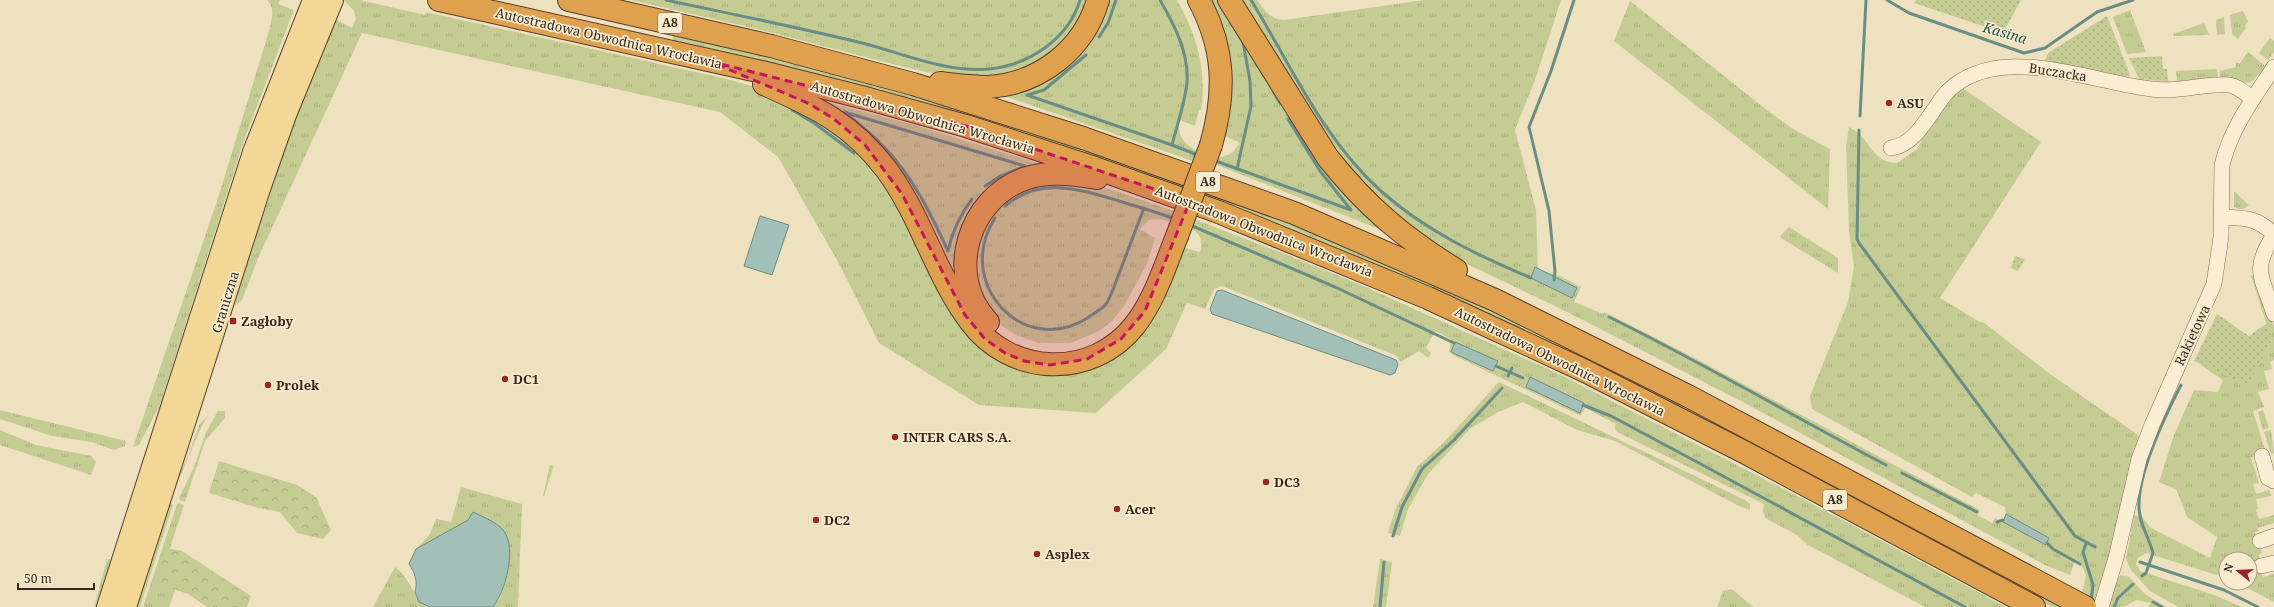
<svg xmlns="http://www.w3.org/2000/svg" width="2274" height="607" viewBox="0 0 2274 607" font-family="'Noto Serif',serif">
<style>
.grass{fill:url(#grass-tufts);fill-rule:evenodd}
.forest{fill:url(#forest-crowns)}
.park{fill:url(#park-dots)}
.water{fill:#a3c0b8;stroke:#6a8e85}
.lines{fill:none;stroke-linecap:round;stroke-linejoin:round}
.stream{stroke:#6a8e85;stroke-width:3}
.minor-casing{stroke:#877157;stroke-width:16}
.major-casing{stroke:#553f2c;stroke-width:22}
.highway-casing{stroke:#553f2c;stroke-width:24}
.minor{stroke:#f9eed3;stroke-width:15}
.major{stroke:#f3d796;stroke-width:20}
.highway{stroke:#e0a14e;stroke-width:22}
.highway-bridge-casing{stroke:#553f2c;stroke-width:24;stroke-linecap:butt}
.highway-bridge{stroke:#e0a14e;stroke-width:22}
.marked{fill:#c2185b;fill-opacity:0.2;stroke:#c2185b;stroke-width:3;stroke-dasharray:8 5;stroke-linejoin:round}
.poi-dot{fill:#972727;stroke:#f6ebcf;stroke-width:1.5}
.labels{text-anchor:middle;stroke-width:3.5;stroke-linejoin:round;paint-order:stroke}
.shield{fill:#f6ebcf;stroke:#706352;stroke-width:1}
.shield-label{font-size:12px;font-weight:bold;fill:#36291c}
.street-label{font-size:13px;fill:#36291c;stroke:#f6ebcf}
.poi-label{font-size:13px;font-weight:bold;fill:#36291c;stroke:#f6ebcf;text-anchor:start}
.water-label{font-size:14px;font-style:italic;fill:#2b5754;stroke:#f6ebcf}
</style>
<defs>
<pattern id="grass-tufts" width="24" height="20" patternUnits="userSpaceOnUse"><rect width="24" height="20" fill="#c5cc93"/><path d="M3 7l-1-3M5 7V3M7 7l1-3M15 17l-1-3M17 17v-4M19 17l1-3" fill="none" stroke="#aaaf7e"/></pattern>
<pattern id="forest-crowns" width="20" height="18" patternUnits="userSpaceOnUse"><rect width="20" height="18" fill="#c5cc93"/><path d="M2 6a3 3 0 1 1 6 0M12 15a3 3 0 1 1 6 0" fill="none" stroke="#aaaf7e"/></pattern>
<pattern id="park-dots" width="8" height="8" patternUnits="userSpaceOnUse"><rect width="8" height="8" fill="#c5cc93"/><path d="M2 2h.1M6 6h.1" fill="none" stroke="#aaaf7e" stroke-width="1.8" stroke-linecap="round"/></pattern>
</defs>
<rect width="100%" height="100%" fill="#eee1bf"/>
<!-- grass -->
<g class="grass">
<path d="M267,0H280L278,4L294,10L243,143L160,405L139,445L133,447L218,198L269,31C271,21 276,8 267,0Z"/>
<path d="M344,0H360L425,15L426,12L727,79L760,89L806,109L872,163L970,334L1090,367L1182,247L1200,252C1202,246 1202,239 1198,234C1191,225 1160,217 1149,220L1140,229L1155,238L1147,264L1124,306L1112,321L1099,331L1071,343H1039L1018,336L1002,326L986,308L972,268L988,213L1030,183L1098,186L1110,189L1168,209L1295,258L1368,288L1561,375L1784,489L2006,607H1925L1808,545L1797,535L1765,518L1763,511L1764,504L1617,432L1615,429L1616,424L1585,408L1581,415L1577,414L1459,358L1449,352L1451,339L1435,331L1426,348L1431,353L1428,358L1419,351L1400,362L1397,356L1222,286L1214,289L1205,309L1187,303L1166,349L1096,413L979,405L879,343L837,260L778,157L720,112L362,33L259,256L242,300L235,306L237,294L292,127L334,23L337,20L352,28L356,18L354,11ZM1455,342L1493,371L1451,352ZM1530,377L1584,403L1580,412L1526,387Z"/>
<path d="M631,0H1091L1067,44L1017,75L956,78L912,69L757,29Z"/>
<path d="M1106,0H1177C1197,36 1207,69 1201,110H1199L1195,126L1179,120C1175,144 1199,154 1219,158L1232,153L1240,143L1223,135L1209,0H1222L1392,234L1212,163L1210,167L999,94L1020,90Z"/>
<path d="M1242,0H1257C1265,11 1270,19 1284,20L1424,0H1561L1535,80L1515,130L1536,210L1538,269L1562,277L1581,287L1574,302L1603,314L1604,312C1731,375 1854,445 1980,510L1977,515L1992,523L1995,518L2046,544L2049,538L2006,514L2005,507L1976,493L1972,497L1812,409L1810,396L1848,302L1854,266L1849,231L1846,146L1849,127C1870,136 1871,163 1897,163L1917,149L1937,112L1961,87L2041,142L1940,298L1980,322H1983L2050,374L2141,437L2096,607H2079L2086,575L2083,568L2075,561L2070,575L2045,565L1739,400L1567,312L1467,264L1440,249L1394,214L1353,172L1325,133Z"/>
<path d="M1630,1L1768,111L1793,129L1830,149L1828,209L1614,41Z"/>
<path d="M2130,10L2146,52L2127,54L2113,17Z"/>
<path d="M2243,11L2248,21L2245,26L2246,28L2238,39L2232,34L2230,15Z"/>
<path d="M2224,17L2225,34L2217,35L2216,20Z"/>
<path d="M2204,23L2209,35L2174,36L2173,34Z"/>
<path d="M674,34L817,68L1031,129L1304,226L1580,350L2064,607H2052L1790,467L1393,273L672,42Z"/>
<path d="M2270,38L2274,41V52L2268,60L2259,53Z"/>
<path d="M2248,52L2265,66C2243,96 2250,76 2220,77V71L2236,67V63H2240Z"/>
<path d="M2129,58H2131C2140,80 2145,82 2168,80L2169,82L2139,79Z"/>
<path d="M2217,69L2218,77L2177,82L2176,71Z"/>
<path d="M819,100L911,124L1047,166C989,177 947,221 961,283H963C984,353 1066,381 1120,327C1143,305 1154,273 1165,244L1169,246C1158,274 1148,304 1127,327C1093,363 1037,370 997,341C979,327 966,308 955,288L957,287C932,236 910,180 869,140C854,125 836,113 819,100Z"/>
<path d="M2234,191L2249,205C2244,210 2240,210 2234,207Z"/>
<path d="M1789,227L1838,258V273L1781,238L1780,236Z"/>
<path d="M2256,274L2274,326V360L2270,362L2272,369L2264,371L2269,389L2258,392L2264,407L2253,411L2266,453L2251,458L2259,483L2253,484L2256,494L2269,490L2271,496L2256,499L2258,509L2256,510L2259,519L2274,515V523L2258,528L2259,531L2255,532L2262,553L2259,554L2261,562L2258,563L2263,577L2274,574V602L2238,583H2250V559H2226V578L2146,553L2138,558L2136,564L2140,571L2217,596L2241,607H2178L2150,591L2131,570L2126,559L2134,515L2142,517L2151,528L2210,558L2217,537L2187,517L2176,489L2159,482L2174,435L2194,390L2218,392L2223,380L2198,363L2248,385L2272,340L2251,276Z"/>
<path d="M1499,382L1745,500L1750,504V510L1739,506L1615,441L1577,430L1523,402L1498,412L1471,428L1428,474L1408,509L1400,536L1388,533L1395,510L1417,467L1443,443Z"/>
<path d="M0,410L126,441L125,446L114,450L91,442L52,436L0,419Z"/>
<path d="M2263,410L2269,428L2263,430L2258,412Z"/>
<path d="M218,411H225V418L205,441L185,502L180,500L179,498L194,467L206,432Z"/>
<path d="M208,415C194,439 187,465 174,489L171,490L187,459L199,425Z"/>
<path d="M0,430L36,445L91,456L96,462L91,475L0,445Z"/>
<path d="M2271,430L2274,453L2271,454L2264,432Z"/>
<path d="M550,465L554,466L544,496H543Z"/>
<path d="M461,487L522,504L518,607H493L500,598L508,570L468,520L416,549L430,534L436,519L451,522Z"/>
<path d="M167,502L173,505L140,607H133Z"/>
<path d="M179,503L184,505L169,551L188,556L169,607H143L177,504Z"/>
<path d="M107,559L112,560L100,607H94Z"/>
<path d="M1380,559L1392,562L1386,607H1373Z"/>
<path d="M395,567C412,580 412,598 430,607H373Z"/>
<path d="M2121,575L2129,577L2145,594L2166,607H2148L2151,603L2136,600L2124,607H2106L2118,577Z"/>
<path d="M1732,589L1753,607H1717L1723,591Z"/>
</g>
<!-- forest -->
<g class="forest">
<path d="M219,461L297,485L316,497L331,530L323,539L297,533L280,512L255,507L209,493Z"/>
<path d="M166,548L182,551L251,596L247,607H207L188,594L155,583Z"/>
</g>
<!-- park -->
<g class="park">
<path d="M1916,0H2021L2003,33L1914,3Z"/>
<path d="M2107,16L2130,75L2128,77L2044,62L2048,53Z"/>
<path d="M2162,56L2163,69H2167L2168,80C2145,82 2140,80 2131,58Z"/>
<path d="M2015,256L2025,259L2018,271L2011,268Z"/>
<path d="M2217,314L2249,336L2267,323L2272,340L2248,386L2194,361Z"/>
</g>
<!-- water -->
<g class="water">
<path d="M760,216L789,225L772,275L744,266Z"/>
<path d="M1535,267L1577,288L1572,298L1531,278Z"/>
<path d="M1222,290L1396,360L1398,364L1395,373L1390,375L1212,314L1210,309L1217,291Z"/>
<path d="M1455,342L1498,361L1493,371L1451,352Z"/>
<path d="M1530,377L1584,403L1580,413L1526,387Z"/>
<path d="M473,512C483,517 497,522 504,531C517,549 505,592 493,607H430L419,602L415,592C418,581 415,573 409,564L416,549L468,520Z"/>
<path d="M2006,514L2049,538L2046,545L2003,522Z"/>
</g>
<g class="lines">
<!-- stream -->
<g class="stream">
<path d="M666,0C731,14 797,27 862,43C902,53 946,73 989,69C1028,65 1068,40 1080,0"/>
<path d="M1251,0C1291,65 1323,140 1382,192C1426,231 1477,255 1531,278"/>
<path d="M1887,0L1909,13L2024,53L2045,48L2097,12L2133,0"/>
<path d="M1099,37L1108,23L1116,0"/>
<path d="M1086,55L1044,90L1027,95L1172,145C1177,125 1185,103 1187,82C1189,53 1174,24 1160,0"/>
<path d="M1273,91L1280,103"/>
<path d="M792,110L814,123L854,153"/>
<path d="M1860,116L1866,0"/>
<path d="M1859,130L1857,239L1859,243L2075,536L2095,547"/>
<path d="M1172,145L1198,155"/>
<path d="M1213,160L1351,210L1320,171L1288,119"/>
<path d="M1237,169L1251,106L1250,81L1243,42"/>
<path d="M972,199C960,215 952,232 948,251C931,214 911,173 881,144C870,132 856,122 844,112L1025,166L999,177L985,186"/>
<path d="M1005,206C1041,176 1079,189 1119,201C1138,207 1157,212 1175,219"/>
<path d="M995,218C953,283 1024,360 1089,317C1094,313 1101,310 1106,304C1112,295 1116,281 1120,271C1128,250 1136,229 1144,208"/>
<path d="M1190,225L1335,287L1454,343"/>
<path d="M1554,280L1555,271L1549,211L1529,127L1551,71L1574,0"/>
<path d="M1609,317C1703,363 1793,416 1886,465"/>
<path d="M1496,366L1523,378"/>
<path d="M1508,376L1512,368"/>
<path d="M1583,405L1611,416L1697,462L1965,607"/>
<path d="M1902,473L1977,512"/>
<path d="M1997,522L2003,520"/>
<path d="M1393,536L1402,507L1422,469L1454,440L1502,388"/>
<path d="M2047,543L2053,549L2080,564"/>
<path d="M2086,544L2083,552L2093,585L2091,601"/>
<path d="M2140,562L2224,590L2258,607"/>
<path d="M2142,576L2146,573L2153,553C2149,537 2139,524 2139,507C2138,472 2165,416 2181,385"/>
<path d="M2153,602L2162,607"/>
<path d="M1380,607L1384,562"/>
<path d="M2114,607L2118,598L2133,584"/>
</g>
<!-- minor casing -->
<g class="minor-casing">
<g id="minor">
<path d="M1891,148C1917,145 1931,110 1947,92C1955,84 1964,78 1975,74C2023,53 2100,83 2151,89C2177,93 2203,83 2229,85C2238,86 2246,94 2253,99"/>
<path d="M2222,217C2246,218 2255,217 2274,234"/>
<path d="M2274,235C2251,270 2262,277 2274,314"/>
<path d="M2262,456L2268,478L2274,481"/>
<path d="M2260,541L2274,536"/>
<path d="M2261,566L2274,563"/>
<path d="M2101,607L2116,558L2139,459L2152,425L2214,284L2221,237L2222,165C2231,128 2253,99 2274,67"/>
</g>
</g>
<!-- major casing -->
<g class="major-casing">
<g id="major">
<path d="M107,607L253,152L313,0"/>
<path d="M126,607L260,189L286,115L333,0"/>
</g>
</g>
<!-- highway casing -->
<g class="highway-casing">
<g id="highway">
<path d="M439,0L762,72L869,99L966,126L1095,168L1216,211L1428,298L1585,371L1744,452L2034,607"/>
<path d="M569,0L771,46L913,84L1083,138L1294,213L1495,300L1688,396L2085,607"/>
<path d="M1199,0C1225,49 1226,92 1211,145"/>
<path d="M1229,0L1328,158C1367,207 1403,237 1456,270"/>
<path d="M940,83C956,85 972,87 988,87C1040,84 1084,49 1098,0"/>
<path d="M764,84C815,107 850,122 886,169C921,216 935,274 970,321C1010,376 1092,380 1135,325C1155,299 1165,266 1177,236"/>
<path d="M988,322C944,276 968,197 1027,178C1049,171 1074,174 1097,178"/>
</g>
</g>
<!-- minor -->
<use href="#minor" class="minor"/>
<!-- major -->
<use href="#major" class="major"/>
<!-- highway -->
<use href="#highway" class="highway"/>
<!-- highway-bridge casing -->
<g class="highway-bridge-casing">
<path id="highway-bridge" d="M1177,236L1211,145"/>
</g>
<!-- highway-bridge -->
<use href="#highway-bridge" class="highway-bridge"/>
</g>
<!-- marked area -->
<path class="marked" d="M709,61L966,126L1190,201L1145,311L1121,339L1087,359L1050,365L1024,361L1005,353L985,339L965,315L902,194L865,145L834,119L810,104Z"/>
<!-- markers -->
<g class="poi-dot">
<circle cx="1889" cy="103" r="4"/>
<rect x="229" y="317" width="8" height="8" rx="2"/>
<circle cx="505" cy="379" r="4"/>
<circle cx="268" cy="385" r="4"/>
<circle cx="895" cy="437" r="4"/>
<circle cx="1266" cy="482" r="4"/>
<circle cx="1117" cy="509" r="4"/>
<circle cx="816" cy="520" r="4"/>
<circle cx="1037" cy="554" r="4"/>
</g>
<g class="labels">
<!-- shield labels -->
<g class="shield">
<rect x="658" y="13" width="24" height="20" rx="3"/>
<rect x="1196" y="172" width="24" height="20" rx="3"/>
<rect x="1823" y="490" width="24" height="20" rx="3"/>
</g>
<g class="shield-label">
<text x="670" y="27">A8</text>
<text x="1208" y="186">A8</text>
<text x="1835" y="504">A8</text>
</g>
<!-- street labels -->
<g class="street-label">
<text transform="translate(609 38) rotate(13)" y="5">Autostradowa Obwodnica Wrocławia</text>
<text transform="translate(2058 72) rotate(9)" y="5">Buczacka</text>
<text transform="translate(923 117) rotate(16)" y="5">Autostradowa Obwodnica Wrocławia</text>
<text transform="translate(1264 231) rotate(21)" y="5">Autostradowa Obwodnica Wrocławia</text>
<text transform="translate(225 302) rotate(-73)" y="5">Graniczna</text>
<text transform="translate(2192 335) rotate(-65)" y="5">Rakietowa</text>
<text transform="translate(1560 361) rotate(26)" y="5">Autostradowa Obwodnica Wrocławia</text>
</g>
<!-- poi labels -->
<g class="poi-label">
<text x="1897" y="108">ASU</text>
<text x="241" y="326">Zagłoby</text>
<text x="513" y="384">DC1</text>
<text x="276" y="390">Prolek</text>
<text x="903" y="442">INTER CARS S.A.</text>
<text x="1274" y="487">DC3</text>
<text x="1125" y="514">Acer</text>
<text x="824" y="525">DC2</text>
<text x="1045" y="559">Asplex</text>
</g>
<!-- water labels -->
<g class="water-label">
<text transform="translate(2005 33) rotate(16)" y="5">Kasina</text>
</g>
</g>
<!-- north arrow -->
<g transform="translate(2238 571) rotate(288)"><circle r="19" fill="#f6ebcf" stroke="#a99d87"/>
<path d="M0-3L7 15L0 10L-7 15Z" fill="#972727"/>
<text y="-6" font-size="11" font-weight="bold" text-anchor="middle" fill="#36291c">N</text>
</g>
<!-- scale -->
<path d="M18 583v6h76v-6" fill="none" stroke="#36291c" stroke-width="2"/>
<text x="24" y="583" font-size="12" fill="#36291c" stroke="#f6ebcf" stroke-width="3" paint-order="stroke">50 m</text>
</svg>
